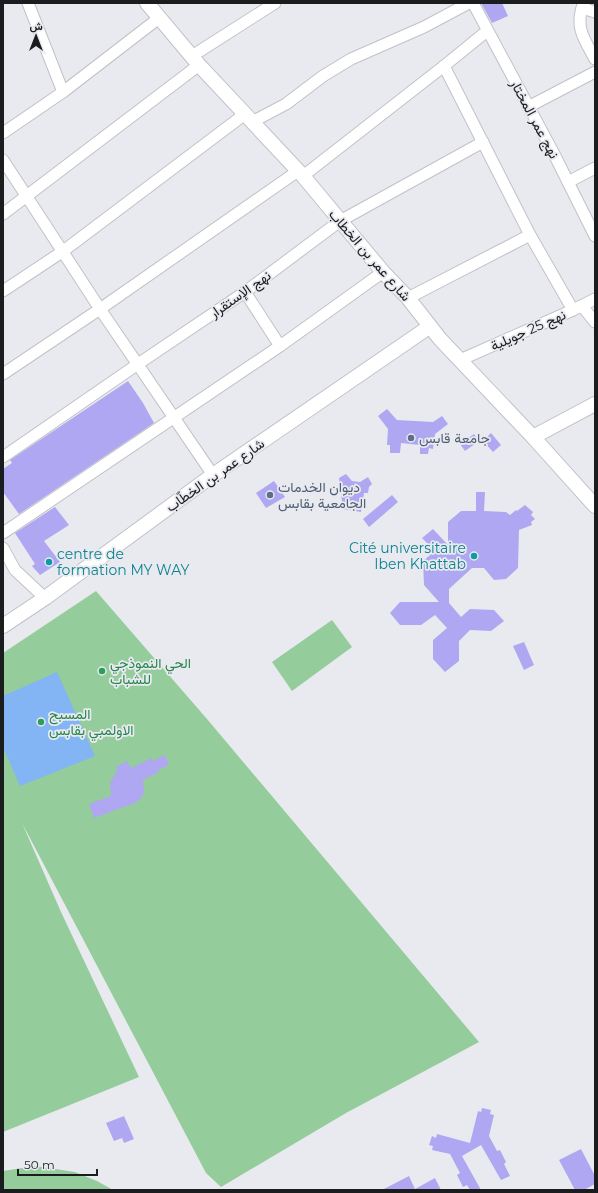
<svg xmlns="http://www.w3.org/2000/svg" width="598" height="1193" viewBox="0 0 598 1193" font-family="Montserrat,Vazirmatn,sans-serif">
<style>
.green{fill:#95cc9b}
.water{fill:#83b5f4}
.building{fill:#afa7f1}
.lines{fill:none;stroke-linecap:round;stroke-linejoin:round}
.minor-casing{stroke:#c1c2c7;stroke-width:13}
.tertiary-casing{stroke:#c1c2c7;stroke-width:16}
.minor{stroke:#fff;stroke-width:11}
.tertiary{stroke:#fff;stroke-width:14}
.service-dot{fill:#5c6f8a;stroke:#e9eaf0;stroke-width:1.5}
.culture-dot{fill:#0f9aa8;stroke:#e9eaf0;stroke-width:1.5}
.leisure-dot{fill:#2e9e5b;stroke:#e9eaf0;stroke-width:1.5}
.labels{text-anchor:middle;stroke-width:3.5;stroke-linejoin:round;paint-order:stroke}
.street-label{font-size:14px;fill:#1b1c1e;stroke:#e9eaf0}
.service-label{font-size:14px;fill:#4e5e75;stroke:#e9eaf0;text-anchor:start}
.culture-label{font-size:14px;fill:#0d838f;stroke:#e9eaf0;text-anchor:end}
.leisure-label{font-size:14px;fill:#27864d;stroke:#e9eaf0;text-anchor:start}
</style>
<rect width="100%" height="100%" fill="#e9eaf0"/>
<!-- green -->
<g class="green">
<path d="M96,591L207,719L479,1042L346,1113L221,1187L206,1173L22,823L61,912L139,1077L3,1132V653Z"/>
<path d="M332,620L352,647L292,691L272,662Z"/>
<path d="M35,1166L75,1172L97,1181L113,1190H3V1171Z"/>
</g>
<!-- water -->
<path class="water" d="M57,672L95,756L20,786L3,747V696Z"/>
<!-- building -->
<g class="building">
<path d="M481,3H502L508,16L492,23Z"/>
<path d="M128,381L143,403L154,423L19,514L3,492V469L12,463L10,460Z"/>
<path d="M387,409L397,420L433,422L442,416L448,424L435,434L433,449L429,448L428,454H420V445L401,443L400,453H390V445H387L388,429L378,416Z"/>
<path d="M491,433L501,445L493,452L483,441Z"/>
<path d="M474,434L479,441L465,451L460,444Z"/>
<path d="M346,474L352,481L360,482L368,477L372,484L369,487L368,493H364L361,512L343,509L339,478Z"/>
<path d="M274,481L285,497L266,508L256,493Z"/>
<path d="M476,492H485L484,511L506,512L510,515L516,510L517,511L525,505L533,512L531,515L535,519L531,522L532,525L519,530L518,568L506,579L494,580L484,568H472L449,589V603L461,617L470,609L494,610L504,621L491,631L470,630L459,641V661L445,672L433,659V640L447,628L435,615L421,625H400L390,613L400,602H439L424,585L423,561L435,551L422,538L433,529L448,545V522L461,511H476Z"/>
<path d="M392,495L398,502L369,527L363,519Z"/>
<path d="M55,507L69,525L44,541L60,562L40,575L32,566L35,564L15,533Z"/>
<path d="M524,642L534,665L524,670L513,646Z"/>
<path d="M165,755L169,765L158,770L159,772L143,780L144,793L141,798L137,801V802L94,818L89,804L111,796L110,783L117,771L116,767L127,761L131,768L152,758L153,761Z"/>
<path d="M482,1108L491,1110L490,1114L494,1115L489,1136L497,1151L500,1150L506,1162L504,1164L510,1176L501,1180L481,1145L462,1156L481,1190H470L467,1185L463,1187L457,1175L460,1173L450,1154L432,1150L433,1146L429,1145L432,1136L436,1138L437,1134L470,1143L478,1111L481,1112Z"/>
<path d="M124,1116L134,1139L124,1143L122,1138L114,1141L106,1123Z"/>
<path d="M581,1149L595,1176V1184L584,1190H575L559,1160Z"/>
<path d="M409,1176L415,1189L435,1178L441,1190H382Z"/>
</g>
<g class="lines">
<!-- minor casing -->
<g class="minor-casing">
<g id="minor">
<path d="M28,3L63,92"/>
<path d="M473,3L553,152L595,236"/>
<path d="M584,3C574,26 584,39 595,59"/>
<path d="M582,8L595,12"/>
<path d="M192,56L275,3"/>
<path d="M444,66L530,235L573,310"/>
<path d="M528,107L595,72"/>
<path d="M252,122L286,104L323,76L351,59L424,27L469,3"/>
<path d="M3,133L63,92L159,18"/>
<path d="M3,160L100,309L213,475"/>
<path d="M303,176L444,66L487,31"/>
<path d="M568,182L595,168"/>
<path d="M3,214L199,65"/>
<path d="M3,291L62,252L245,114"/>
<path d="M245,292L280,346"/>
<path d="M408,298L530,235"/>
<path d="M582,306L595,322"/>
<path d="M460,360L573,310L595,299"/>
<path d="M3,374L100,309L298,171"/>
<path d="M3,457L138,364L245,292L340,221L483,142"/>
<path d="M3,533L280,346L383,272"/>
<path d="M3,548L15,570L45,598"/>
</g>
</g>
<!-- tertiary casing -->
<g class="tertiary-casing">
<g id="tertiary">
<path d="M147,3L199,65L303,176L383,272L408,298L440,339L533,437L595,506"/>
<path d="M533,437L595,404"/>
<path d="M3,626L45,598L213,475L429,327"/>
</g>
</g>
<!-- minor -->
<use href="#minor" class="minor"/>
<!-- tertiary -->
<use href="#tertiary" class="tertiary"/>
</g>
<!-- markers -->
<g class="service-dot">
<circle cx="411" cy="438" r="4"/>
<circle cx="270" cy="495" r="4"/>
</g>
<g class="culture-dot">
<circle cx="474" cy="556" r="4"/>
<circle cx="49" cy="562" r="4"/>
</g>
<g class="leisure-dot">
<circle cx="102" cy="671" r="4"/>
<circle cx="41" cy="722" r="4"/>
</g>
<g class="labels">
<!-- street labels -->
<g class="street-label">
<text transform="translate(535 119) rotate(62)" y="5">نهج عمر المختار</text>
<text transform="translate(370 255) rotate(49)" y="5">شارع عمر بن الخطاب</text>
<text transform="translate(240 294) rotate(-35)" y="5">نهج الإستقرار</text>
<text transform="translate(528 330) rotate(-24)" y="5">نهج 25 جويلية</text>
<text transform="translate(215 475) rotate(-35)" y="5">شارع عمر بن الخطّاب</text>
</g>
<!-- service labels -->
<g class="service-label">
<text x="419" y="443">جامعة قابس</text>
<text x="278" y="492">ديوان الخدمات<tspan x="278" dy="16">الجامعية بقابس</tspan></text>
</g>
<!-- culture labels -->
<g class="culture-label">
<text x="466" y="553">Cité universitaire<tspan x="466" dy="16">Iben Khattab</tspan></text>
<text x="57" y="559" text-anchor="start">centre de<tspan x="57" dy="16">formation MY WAY</tspan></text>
</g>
<!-- leisure labels -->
<g class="leisure-label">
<text x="110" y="668">الحي النموذجي<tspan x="110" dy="16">للشباب</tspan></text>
<text x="49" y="719">المسبح<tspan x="49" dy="16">الاولمبي بقابس</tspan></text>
</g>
</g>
<!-- border -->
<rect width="598" height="1193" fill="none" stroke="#1b1c1e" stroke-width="8"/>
<!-- north arrow -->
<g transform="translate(36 36)" stroke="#e9eaf0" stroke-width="3" paint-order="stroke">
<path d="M0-3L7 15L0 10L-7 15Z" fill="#1b1c1e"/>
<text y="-6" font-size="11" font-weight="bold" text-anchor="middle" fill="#1b1c1e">ش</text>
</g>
<!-- scale -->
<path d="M18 1169v6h79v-6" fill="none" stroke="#1b1c1e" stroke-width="2"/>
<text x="24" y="1169" font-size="12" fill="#1b1c1e" stroke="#e9eaf0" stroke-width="3" paint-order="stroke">50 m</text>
</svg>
